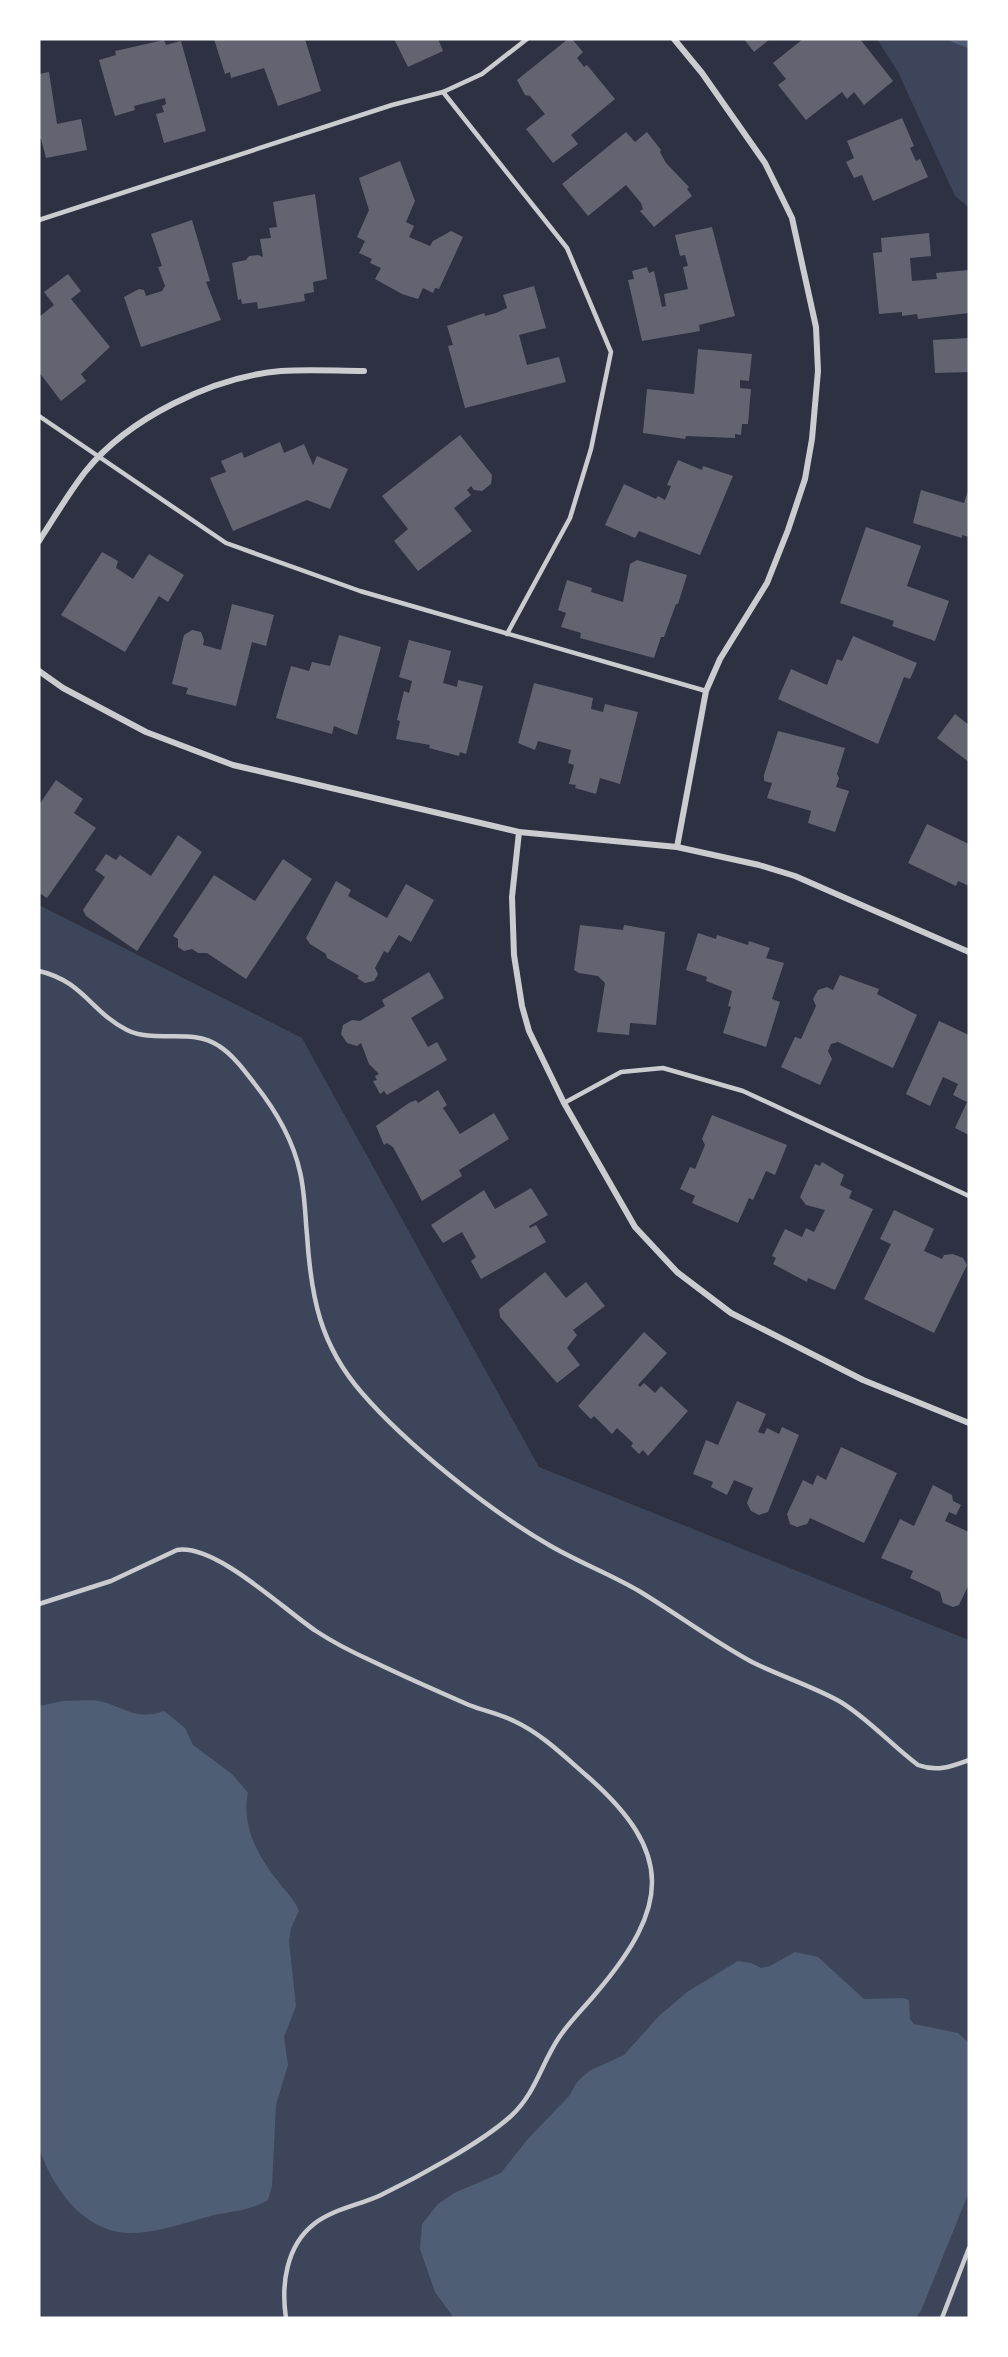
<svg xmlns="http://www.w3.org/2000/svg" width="1008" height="2357" viewBox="0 0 1008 2357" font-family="'DejaVu Sans',sans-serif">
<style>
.green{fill:#3c4559}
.water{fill:#4f5d75}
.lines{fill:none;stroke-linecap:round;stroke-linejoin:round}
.stream{stroke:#4f5d75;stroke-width:8}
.building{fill:#626471}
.service{stroke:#caccd0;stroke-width:4.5}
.minor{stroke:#caccd0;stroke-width:6}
</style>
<rect width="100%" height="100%" fill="#2d3142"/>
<!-- green -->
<g class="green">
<path d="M877,39H969V208L955,196L898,72Z"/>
<path d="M39,905L302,1038L539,1467L969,1640V2318H39Z"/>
</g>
<!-- water -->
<g class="water">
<path d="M94,1700C122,1704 133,1722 164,1711L185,1728L193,1745L232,1774L248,1793C241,1824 258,1857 277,1880C285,1891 294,1898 299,1911L291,1928L289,1941L296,2006L284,2037L288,2065L276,2105L272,2186L268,2200C248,2212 228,2211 207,2217C181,2224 153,2234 126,2233C81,2230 52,2186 39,2148V1706L63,1701Z"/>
<path d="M795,1952L818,1957L864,1999L903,1998L909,2000L910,2019L914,2024L958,2033L969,2043V2192L921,2311L915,2318H454L435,2292L420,2249L422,2224L438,2204L454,2193L501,2173L527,2140L569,2096L577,2082L589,2071L624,2055L659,2016L687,1992L738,1961L751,1963L761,1968L770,1966Z"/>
</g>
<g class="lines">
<!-- stream -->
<path class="stream" d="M955,39L969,44"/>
</g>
<!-- building -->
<g class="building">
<path d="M214,39H305L321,91L278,106L264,68L231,78L230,72L225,74Z"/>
<path d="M394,39H438L443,51L408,67Z"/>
<path d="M568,39H572L583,52L577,58L584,67L587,65L615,99L571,135L578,144L553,163L526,129L545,114L530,96L525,95L517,80Z"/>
<path d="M744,39H770L754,52Z"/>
<path d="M803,39H860L893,81L864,105L854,92L847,99L842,92L806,120L778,85L786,79L773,63Z"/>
<path d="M164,40L166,45L181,41L206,131L164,143L156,114L164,112L162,106L166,104L165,98L134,106L135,110L115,116L99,60L116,55L115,51Z"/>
<path d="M49,72L57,124L81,119L87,150L46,158L41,139H39V74Z"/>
<path d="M902,118L914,146L910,148L916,161L920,159L928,177L873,201L862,175L854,178L846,162L854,158L847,141Z"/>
<path d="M626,132L635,142L647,132L661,150L660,152L666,163L689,187L687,189L692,196L654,227L640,211L643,209L641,203L626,185L588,216L562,184Z"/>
<path d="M400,161L415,201L406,222L414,226L409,237L430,246L433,241L451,231L463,237L439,289L435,288L433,293L423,288L418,299L402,294L375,279L381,268L370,263L372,259L359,253L365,241L357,237L369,210L359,178Z"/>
<path d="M315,194L327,279L313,282L314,292L304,294L305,301L258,309L257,302L242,304L241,299L238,300L232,263L246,260L249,256L258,255L263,257L260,239L271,238L269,228L277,227L273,202Z"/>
<path d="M192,220L210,281L206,282L221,320L141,347L124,297L139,289L144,290L146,296L162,291L165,286L158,267L162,266L151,234Z"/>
<path d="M712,227L735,316L699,325L700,331L642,341L628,280L634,279L632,271L647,267L649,273L654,271L662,307L666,306L664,294L688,289L683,267L688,266L685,255L680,256L675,235Z"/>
<path d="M929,233L931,256L910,258L912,281L937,279L936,273L969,270V313L918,319L917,314L902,316V312L879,314L873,253L882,252L881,238Z"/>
<path d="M68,274L81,291L71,299L110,347L81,374L86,381L61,401L39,372V317L54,305L44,292Z"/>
<path d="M534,286L546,328L519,335L527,365L559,357L566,382L465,408L448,346L453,345L447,326L484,313L485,316L496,313L507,308L503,295Z"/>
<path d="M969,338V372L935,373L933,340Z"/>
<path d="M698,349L752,354L749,381L740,380V388L751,389L748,424H742L741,435L735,434V438L686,436L685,439L643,433L647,389L694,394Z"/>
<path d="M460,435L492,475L491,484L482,491L474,490L471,486L467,490L471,495L454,508L472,531L418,571L394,541L408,529L382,496Z"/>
<path d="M280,442L284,453L304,444L313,465L317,456L348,469L330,509L307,500L233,531L210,478L226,472L221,461L242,452L244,458Z"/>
<path d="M678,460L702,470L703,466L733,476L700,555L639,531L635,538L605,525L624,484L656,499L658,496L665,500L671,486L667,485Z"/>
<path d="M969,488V537L962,535V538L913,523L921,490L964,503Z"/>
<path d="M866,527L921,546L907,586L949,601L935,641L892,626L894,621L840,603Z"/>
<path d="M102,552L118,561L116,568L133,579L149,554L184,575L168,602L159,596L125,652L61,615Z"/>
<path d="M637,560L687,575L678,604H676L664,637H661L654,658L580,638L581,633L561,627L566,613L558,610L567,580L592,588L591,592L623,602L630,564Z"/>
<path d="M232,604L274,615L266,646L252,642L236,706L186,694L188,688L172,684L184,635L192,630L201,632L204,640L203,645L221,650Z"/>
<path d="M339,635L381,647L357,735L334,726L332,734L276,718L291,666L309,671L312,662L330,666Z"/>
<path d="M853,636L917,663L910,679L904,677L878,744L778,699L791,669L827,685L837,659L842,661Z"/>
<path d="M409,640L451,651L443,683L457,687L458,680L483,686L466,754L460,752L459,756L429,748L430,745L396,739L400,721L397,720L404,691L409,693L412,681L399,677Z"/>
<path d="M534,683L593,698L591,709L603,712L605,704L638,712L620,784L600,778L596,794L575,788L576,785L569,784L574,765L568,763L571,750L538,741L535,750L518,743Z"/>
<path d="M955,714L969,725V762L937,738Z"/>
<path d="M778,731L845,748L837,774L839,778L836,787L849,791L835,832L808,823L811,811L767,798L772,783L764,781V775Z"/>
<path d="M56,780L83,799L74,813L96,828L47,898L39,893V805Z"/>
<path d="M927,824L969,844V886L958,881L956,886L908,863Z"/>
<path d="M178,835L202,852L137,951L86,916L83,910L105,877L95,870L106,854L116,860L120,855L151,876Z"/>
<path d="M283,859L312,879L246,979L207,953H198L192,949L184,951L178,947V939L173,936L214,875L255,901Z"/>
<path d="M336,881L351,890L348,896L387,918L406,884L434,900L411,942L399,935L388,953L384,951L375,968L378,974L374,981L365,983L357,978L359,976L327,958L326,954L310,944L306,938Z"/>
<path d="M580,925L623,930L624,925L665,932L656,1025L630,1023L629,1035L597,1032L605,983L598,976L579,973L574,970Z"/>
<path d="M698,933L716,939L717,935L748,945L749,941L770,948L766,958L784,963L772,999L780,1002L766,1047L723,1033L731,1007L728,1006L732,991L706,981L707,977L686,970Z"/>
<path d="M429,972L444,998L411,1018L428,1047L437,1042L447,1060L387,1095L384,1091L380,1094L373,1081L377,1080L375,1076L379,1074L369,1064L361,1043L357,1046L347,1043L341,1034L343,1025L352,1020L360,1021L385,1006L382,1000Z"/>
<path d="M840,975L879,989L877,994L917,1015L893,1068L838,1042L831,1044L828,1051L832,1059L820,1085L781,1067L795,1037L801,1039L816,1006L813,999L818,990L827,987L833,990Z"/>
<path d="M939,1021L969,1035V1135L955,1128L967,1102L953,1095L958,1084L943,1077L930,1106L906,1094Z"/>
<path d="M438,1090L447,1105L443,1108L460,1134L494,1113L509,1139L459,1170L462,1176L422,1201L393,1147L387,1143L384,1145L376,1126L409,1103L416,1100L418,1103Z"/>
<path d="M712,1115L787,1145L775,1175L766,1171L753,1200L749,1198L738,1223L692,1203L695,1196L680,1189L690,1167L695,1169L705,1145L702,1139Z"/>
<path d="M822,1162L844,1175L840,1185L852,1191L849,1198L873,1209L835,1290L808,1278L807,1282L773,1264L776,1258L772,1256L785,1229L802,1237L806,1228L814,1232L825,1210L806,1205L800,1197L815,1164L820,1166Z"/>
<path d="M531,1188L548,1215L529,1226L530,1228L536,1225L546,1242L481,1279L471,1261L476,1257L462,1232L443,1243L431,1225L484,1190L495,1209Z"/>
<path d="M894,1210L934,1229L924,1251L942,1259L944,1255L953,1254L963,1258L967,1265L934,1333L864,1299L891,1244L880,1239Z"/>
<path d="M545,1272L566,1298L586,1282L605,1306L573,1330L577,1335L567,1348L580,1365L557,1383L500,1317L499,1309Z"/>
<path d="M644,1332L667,1353L638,1385L640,1387L644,1383L655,1393L661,1386L688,1411L648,1456L643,1450L639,1454L631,1446L633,1443L617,1428L612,1434L594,1416L591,1419L578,1406Z"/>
<path d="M737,1401L766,1414L758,1432L764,1434L767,1428L779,1434L782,1427L799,1435L768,1512L759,1515L751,1511L747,1503L753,1488L734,1480L727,1495L711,1487L713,1482L693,1474L706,1440L718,1445Z"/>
<path d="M841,1447L897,1473L864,1543L810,1518L807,1524L797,1527L790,1524L787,1514L803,1480L813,1485L817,1475L826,1480Z"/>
<path d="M933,1485L952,1495L953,1501L961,1505L956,1515L949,1512L945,1521L969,1532V1584L959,1605L953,1607L943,1603L940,1592L910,1578L913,1571L881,1558L900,1519L914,1526Z"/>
</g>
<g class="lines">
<!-- service -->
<g class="service">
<path d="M443,92L567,248L611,352L591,449L570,518L507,634"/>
<path d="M39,220L392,105L443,92L482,74L527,39"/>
<path d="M39,416L226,543L360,591L706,691"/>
<path d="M39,971C83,981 91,1012 127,1030C156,1044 191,1027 219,1046C233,1055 244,1070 254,1083C274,1108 293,1140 300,1172C305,1193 305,1215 307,1235C311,1297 320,1345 362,1393C407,1445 490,1511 549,1545C578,1562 610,1574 639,1591C677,1614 713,1641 752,1662C780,1676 812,1686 839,1701C868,1718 891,1745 918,1765C937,1772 950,1767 969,1760"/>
<path d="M564,1103L621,1072L663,1068L743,1091L969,1196"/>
<path d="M39,1604L111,1581L177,1550C216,1544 283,1609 316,1631C334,1643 354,1653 374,1662C405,1677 437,1691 469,1705C484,1711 500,1714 514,1721C542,1734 564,1756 587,1776C675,1853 669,1907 597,1992C584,2008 569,2022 558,2039C541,2065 535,2094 511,2116C481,2143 418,2177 381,2195C360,2205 333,2209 314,2224C286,2246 281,2285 286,2318"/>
<path d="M942,2318L969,2248"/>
</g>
<!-- minor -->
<g class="minor">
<path d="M674,39L702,73L765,163L792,218L816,327L818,371L812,439L805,479L788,530L767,583L720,659L706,691L677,847"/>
<path d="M39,541C54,518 68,494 85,472C128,418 213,377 281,371C309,369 337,371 364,371"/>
<path d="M39,671L63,688L146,732L233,765L519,832L677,847L759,865L795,876L969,952"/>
<path d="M519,832L512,897L514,955L522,1006L529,1031L564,1103L635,1227L677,1272L731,1313L863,1380L969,1423"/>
</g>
</g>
<!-- border -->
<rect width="1008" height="2357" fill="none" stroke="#ffffff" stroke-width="81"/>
</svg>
